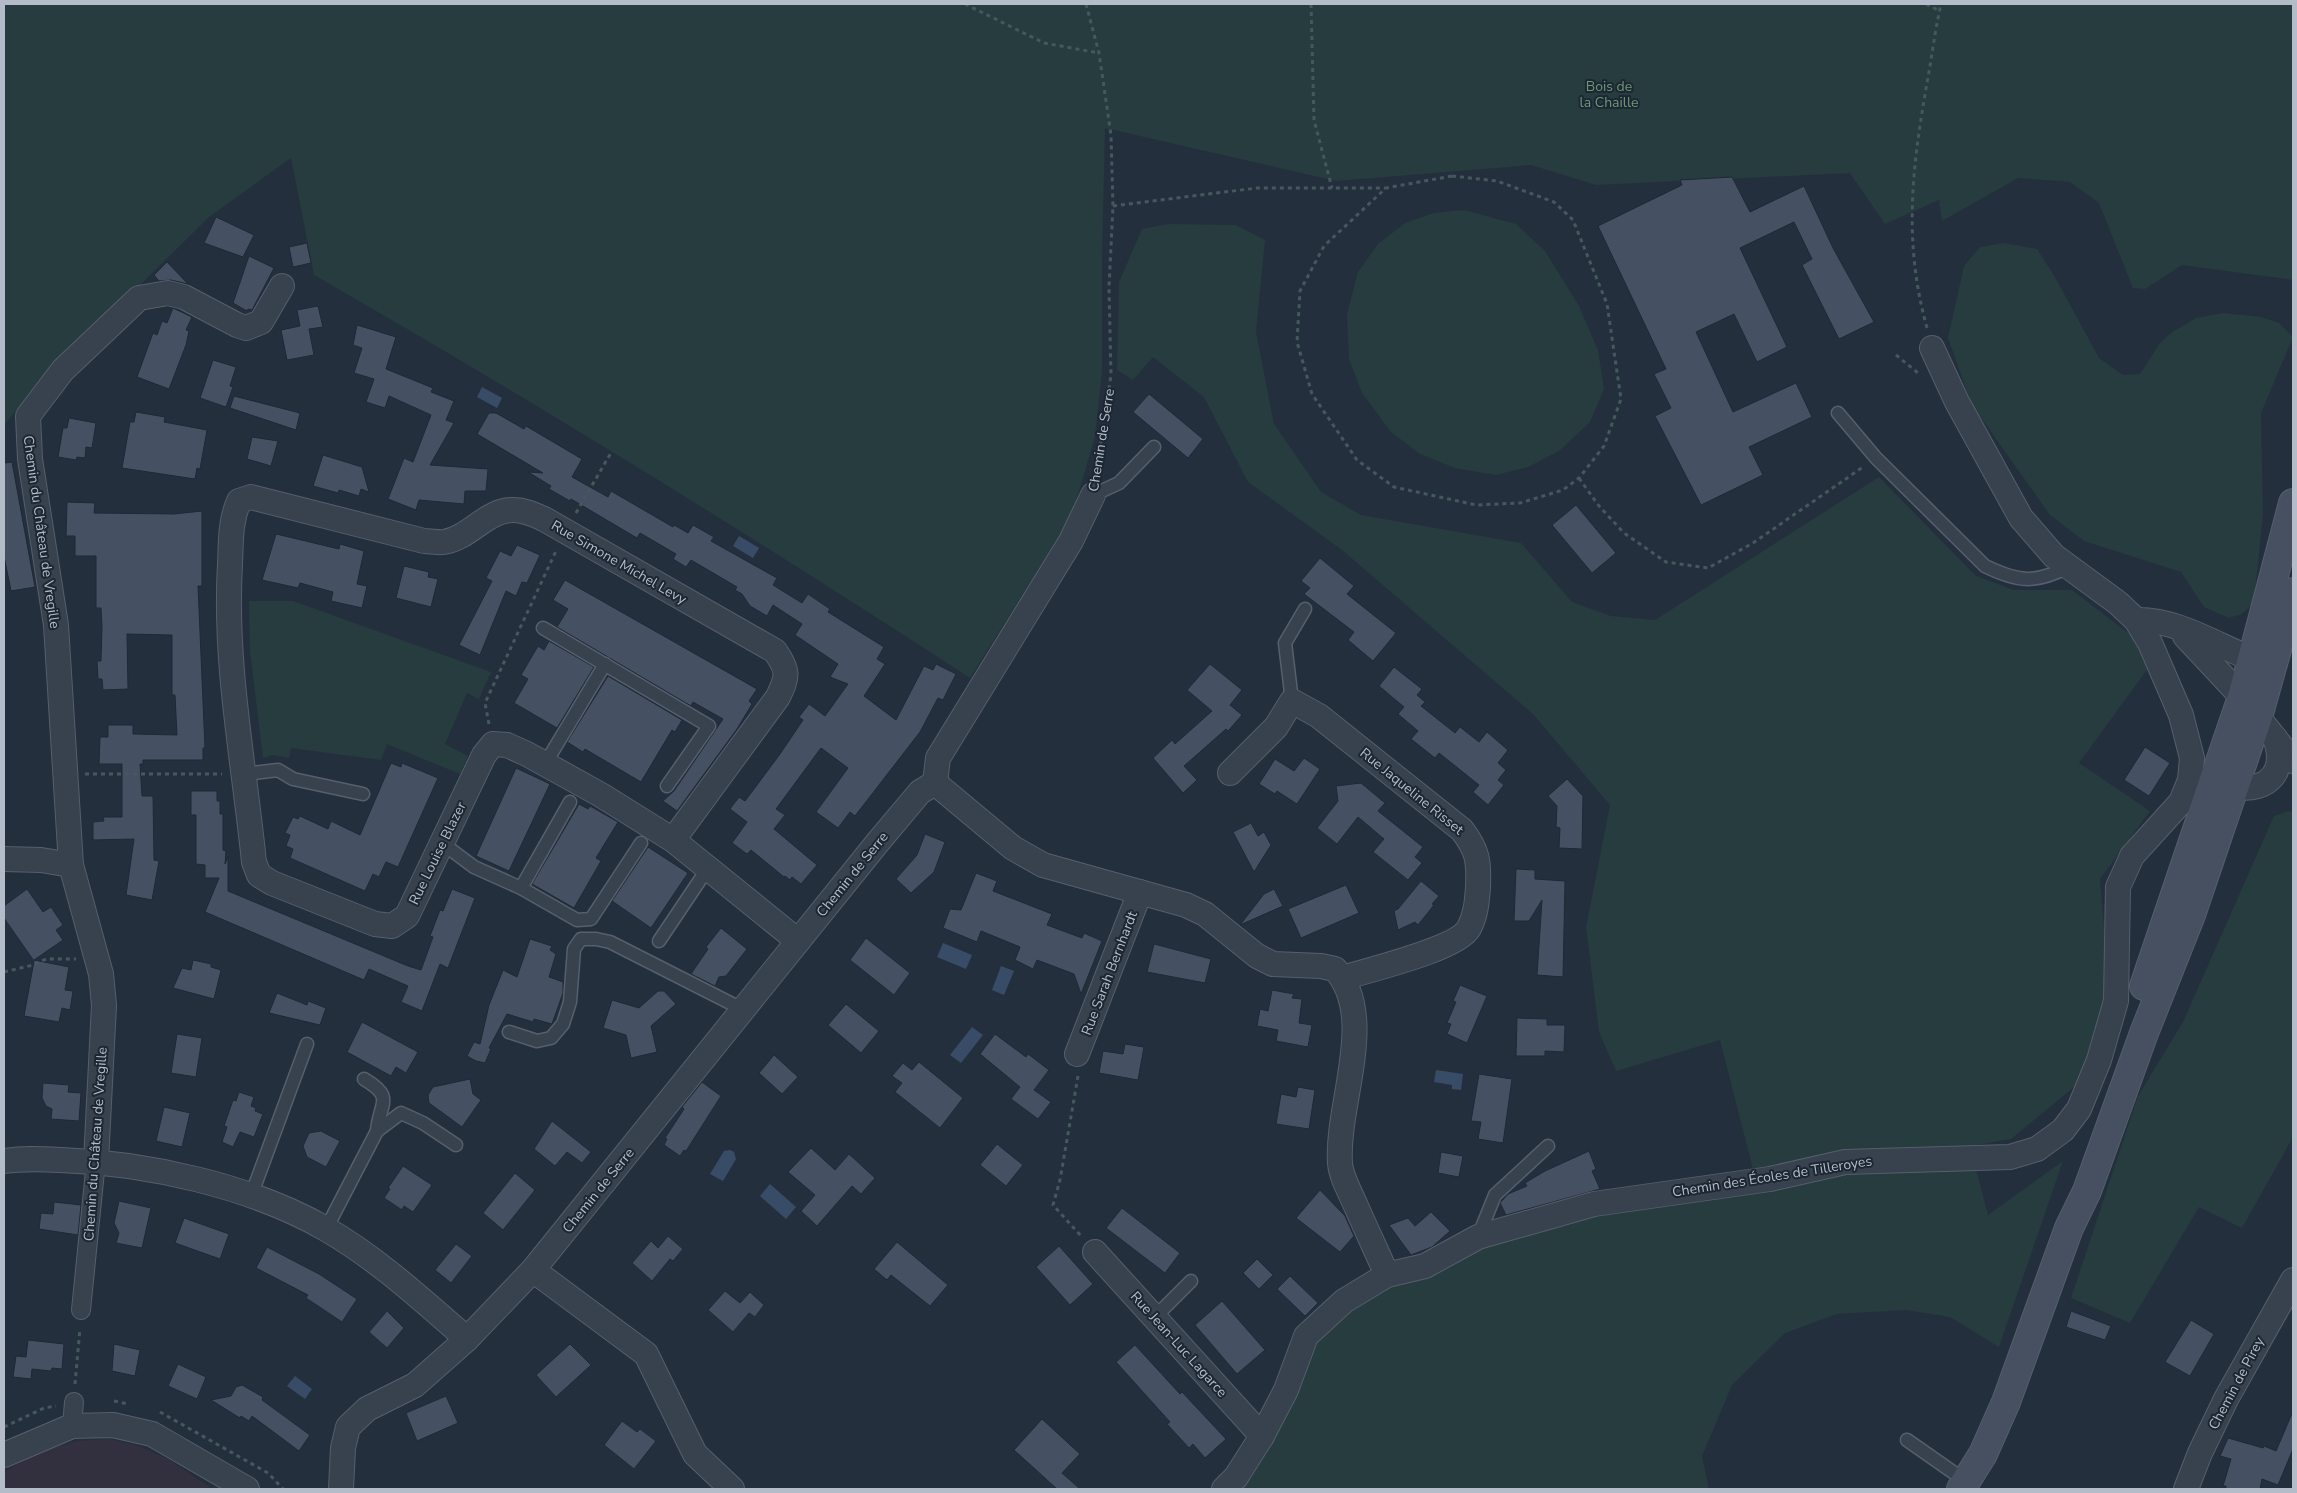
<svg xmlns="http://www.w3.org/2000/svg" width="2297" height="1493" viewBox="0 0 2297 1493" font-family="'Nunito Sans',sans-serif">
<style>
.medical{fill:#32303f}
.green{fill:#263c3f}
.water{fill:#394c67}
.building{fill:#455162;stroke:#1f2835}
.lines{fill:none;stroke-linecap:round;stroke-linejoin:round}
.service-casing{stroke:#565f6c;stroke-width:15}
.pedestrian-casing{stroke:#565f6c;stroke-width:20}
.minor-casing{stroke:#565f6c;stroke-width:26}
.secondary-casing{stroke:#565f6c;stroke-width:30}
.path{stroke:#44595c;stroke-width:3;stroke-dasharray:4 4;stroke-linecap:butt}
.service{stroke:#38414e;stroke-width:12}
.pedestrian{stroke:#38414e;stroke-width:18}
.minor{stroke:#38414e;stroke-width:24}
.secondary{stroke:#465061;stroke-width:28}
.labels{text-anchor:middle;stroke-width:4;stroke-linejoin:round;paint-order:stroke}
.park-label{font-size:14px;fill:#6b9a76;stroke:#1d2633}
.street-label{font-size:14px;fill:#b4bcc9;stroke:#1d2633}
</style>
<rect width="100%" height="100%" fill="#242f3e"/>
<!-- medical -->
<path class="medical" d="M109,1439L136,1445L168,1459L212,1489H4V1472L28,1458L54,1447L78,1441Z"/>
<!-- green -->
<g class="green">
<path d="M4,4H2293V280L2182,265L2145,289L2133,288L2099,203L2070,182L2018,178L1942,221L1939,200L1885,224L1850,173L1596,185L1531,165L1336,181L1105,128L1102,259V371L1095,437L1077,498L1064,528L970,678C755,538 537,403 314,275L291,158L209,217L139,286L61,356L4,425Z"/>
<path d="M1464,210L1516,224L1545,251L1579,306L1598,350L1604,389L1590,422L1559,451L1528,467L1496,475L1455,468L1420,454L1391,432L1362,393L1349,359L1347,314L1358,272L1378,244L1405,223L1434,213Z"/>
<path d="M1168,224L1236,225L1265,240L1256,332L1274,424L1321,492L1361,515L1521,543L1572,602L1611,616L1655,620L1879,477L1976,576L2014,590H2072L2132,636L2149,667L2079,763L2150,811L2100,879L2109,989L2079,1083L2011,1139L1970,1146L1988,1215L2063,1161L1999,1347L1950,1317L1906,1310L1837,1314L1785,1333L1732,1385L1702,1456L1709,1489H1234L1310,1346L1339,1317L1388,1287L1421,1277L1476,1249L1606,1209L1757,1185L1720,1040L1616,1071L1599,1032L1586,927L1610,805L1533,714L1342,550L1248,482L1204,397L1153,357L1133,380L1117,370L1119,282L1142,229Z"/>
<path d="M2004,243L2037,249L2055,277L2099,358L2123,375L2140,374L2160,343L2171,333L2196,318L2223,313L2261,317L2279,323L2293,337L2261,413L2263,514L2254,602L2242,614L2229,618L2204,607L2181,572L2084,541L2050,515L1972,405L1948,338L1964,266L1980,247Z"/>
<path d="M249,601H293L491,672L479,699L467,693L445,744L468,756L460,774L387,744L381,760L291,748L289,758L273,755L263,758L250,651Z"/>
<path d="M2289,811L2293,812V1137L2242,1228L2199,1207L2130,1323L2071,1298L2138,1096L2183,1022L2274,816Z"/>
</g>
<!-- water -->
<g class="water">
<path d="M482,387L502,398L497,408L477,397Z"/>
<path d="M739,536L759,548L753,558L733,546Z"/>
<path d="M943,943L972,955L966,969L937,957Z"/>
<path d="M1001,966L1014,971L1004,995L992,990Z"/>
<path d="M972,1027L983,1035L961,1063L950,1055Z"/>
<path d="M1436,1070L1463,1074L1461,1090L1452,1089V1085L1434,1082Z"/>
<path d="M730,1150L734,1152L736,1159L723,1181L710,1174L724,1151Z"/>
<path d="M770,1184L796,1207L786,1219L760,1196Z"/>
<path d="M295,1376L312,1389L305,1399L287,1386Z"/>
</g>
<!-- building -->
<g class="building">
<path d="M1732,177L1750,212L1804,186L1833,248L1874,322L1839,339L1802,265L1812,259L1794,222L1740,248L1787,347L1757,362L1734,314L1696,332L1733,412L1796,383L1812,417L1749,447L1763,475L1701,505L1655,416L1671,408L1654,374L1666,369L1598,226L1682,185L1680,180Z"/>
<path d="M216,217L254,235L243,257L204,243Z"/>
<path d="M307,243L311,263L293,267L289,247Z"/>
<path d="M249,256L274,268L252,310L248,309L247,311L233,303Z"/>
<path d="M167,262L188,284L171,280L159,281L154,275Z"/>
<path d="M318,306L323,327L309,329L314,355L287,360L281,330L300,326L297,310Z"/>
<path d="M173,308L192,317L186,330L189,331L186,345L169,389L137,377L153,333L157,335L162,321L167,323Z"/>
<path d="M357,325L396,337L386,369L433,388L431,392L454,401L446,420L454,423L430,465L488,469L486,491H465L464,504L419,500L416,510L388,499L404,458L413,462L431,415L389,396L385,408L366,402L374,379L354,373L362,348L353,345Z"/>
<path d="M213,360L236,367L230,386L233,387L226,407L200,398Z"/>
<path d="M1149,394L1203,439L1188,458L1133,412Z"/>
<path d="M234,396L300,413L296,430L230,408Z"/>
<path d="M136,412L165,417L164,422L207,430L200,469L197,468L195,479L122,468L130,422H134Z"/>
<path d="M489,413H496L524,429L526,426L582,459L572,477L608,497L611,491L673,527L674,525L688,533L693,525L714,537L711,541L777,578L773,585L802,603L808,594L830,609L828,612L884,647L877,659L885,664L864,696L896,720L924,666L933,670L936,664L956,674L943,700L938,698L920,732L855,816L850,812L838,828L816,812L848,768L821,748L776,809L785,815L774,829L817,865L801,884L792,877L790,880L785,876L784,877L751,850L747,854L732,843L747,822L730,809L739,797L745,801L780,754L803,720L799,717L809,704L825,716L848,684L830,677L838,664L795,635L802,624L773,605L767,616L750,606L742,594L735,590L737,587L691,560L686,567L673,559L676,554L640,533L637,538L571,499L570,501L549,489L551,486L528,472L543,473L477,434Z"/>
<path d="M69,418L96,423L92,448L86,447L85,458L77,457L76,460L58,457L63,428H67Z"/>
<path d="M252,437L278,441L271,466L247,459Z"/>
<path d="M323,455L362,467L369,492L361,489L359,496L339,490L338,493L313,486Z"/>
<path d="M12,462L35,587L11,591L4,556V463Z"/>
<path d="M67,502L95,503L94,513L174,514L202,511V586H198L205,748H203V760H143V764H140L142,796H153L154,860L159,861L152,900L126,895L134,839L93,840V822L104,821L103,817H122V764H99L100,737H108V725H133V734L177,735L175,695H172V635L127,634L128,689L103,690L102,679H98L97,661H101L102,626L101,608H96V556H75V536H66Z"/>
<path d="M1576,505L1616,553L1592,573L1552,525Z"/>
<path d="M276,534L339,549L340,544L364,551L357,584L367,586L362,608L331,601L333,592L300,583L298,588L262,580Z"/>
<path d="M517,545L540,555L527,583L522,582L516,596L506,591L480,655L459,645L492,581L486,578L500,551L511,556Z"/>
<path d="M1320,558L1354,586L1347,594L1396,633L1373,661L1348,640L1354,632L1304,594L1310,588L1301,581Z"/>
<path d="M404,566L429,572L428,577L438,579L431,607L396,598Z"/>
<path d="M565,580L757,689L749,701L752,704L737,729L677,811L663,801L674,791L723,719L693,702L691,706L557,627L568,609L553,600Z"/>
<path d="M549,641L594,667L557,728L514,703L528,679L521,675L538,646L544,650Z"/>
<path d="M1210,664L1242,690L1230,705L1242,715L1228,731L1226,729L1184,766L1197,780L1183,793L1153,758L1172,740L1175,744L1212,711L1187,690Z"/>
<path d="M1394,667L1422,689L1417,695L1425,702L1421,706L1455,733L1460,727L1479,742L1487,732L1508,750L1498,763L1506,770L1498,780L1504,785L1488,805L1473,792L1479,785L1439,753L1435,758L1411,739L1418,731L1398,714L1404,707L1379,686Z"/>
<path d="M608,676L682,720L675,732L672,730L641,782L585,749L583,752L567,742Z"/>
<path d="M2145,747L2170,763L2149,796L2124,780Z"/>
<path d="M1304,758L1320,769L1297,804L1277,791L1275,794L1259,784L1275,759L1294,771Z"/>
<path d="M391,763L401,767L402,763L438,778L398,867L386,862L379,877L373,874L365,891L290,858L293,849L286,846L290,835L285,833L293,817L298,819L300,816L328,829L331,821L360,835Z"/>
<path d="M516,768L550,784L509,871L476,856Z"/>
<path d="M1567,779L1583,796L1582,849L1559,848L1560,828L1556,827L1557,806L1548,796Z"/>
<path d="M1361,783L1385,803L1378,811L1423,847L1415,857L1422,863L1408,880L1373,852L1384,839L1358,817L1337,844L1317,828L1338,801L1336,786Z"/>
<path d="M191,791H217V801H220V814H223V850L226,851L225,864L228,857V891L408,966L421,970L433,937L430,936L440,910L443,911L452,889L475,898L448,968L440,964L422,1011L401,1002L408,986L369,969L364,980L205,912L219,878H205V865L196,864V815H191Z"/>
<path d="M579,804L588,809L590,806L618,822L596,858L601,861L574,908L532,884Z"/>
<path d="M1251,823L1258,836L1264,832L1271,845L1254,872L1233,832Z"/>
<path d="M925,834L945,842L934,872L911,893L896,879L917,855Z"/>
<path d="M648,847L688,873L651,928L612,901Z"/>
<path d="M1516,869L1535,870V879L1565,881L1563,977L1537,975L1542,900L1529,921H1514Z"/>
<path d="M976,873L997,881L993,891L1052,914L1047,925L1082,938L1084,933L1102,941L1081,994L1074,974L1037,960L1033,969L1015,960L1020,947L981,931L977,942L943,928L950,909L961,910Z"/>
<path d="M1421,881L1439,896L1432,904L1434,905L1418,925L1415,922L1398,930L1394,911L1398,909Z"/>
<path d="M1346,885L1359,913L1301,938L1288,909Z"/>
<path d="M27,889L43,912L51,907L63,925L56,930L63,940L34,960L69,967L65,990L73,991L70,1010L62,1008L59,1022L24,1016L34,961L4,918V906Z"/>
<path d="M1274,889L1283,906L1240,925L1264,894Z"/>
<path d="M721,928L747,949L726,976L719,977L715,986L691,974L708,949L706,947Z"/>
<path d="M866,938L910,973L894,995L850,960Z"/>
<path d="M530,939L552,946L550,950L556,954L549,977L563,982V993L552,1024L534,1019L533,1022L507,1014L489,1048L491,1049L485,1063L476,1061L467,1056L474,1042L480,1044L489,1005L503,970L517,977Z"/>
<path d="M1154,944L1211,959L1205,983L1147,972Z"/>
<path d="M193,960L211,964V967L221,970L214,999L173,988L182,968L191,970Z"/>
<path d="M1460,985L1487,996L1467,1043L1447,1034L1451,1024L1447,1023L1456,1002L1453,1001Z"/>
<path d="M1272,990L1294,994L1292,998L1302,999L1299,1023L1312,1025L1308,1047L1276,1041L1278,1030L1257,1026L1260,1009L1268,1011Z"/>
<path d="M658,991H664L676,1004L651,1026L657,1052L631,1058L626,1035L603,1028L612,1000L639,1008Z"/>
<path d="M277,993L307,1005L308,1001L326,1008L320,1025L269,1013Z"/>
<path d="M846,1004L879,1031L861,1053L828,1025Z"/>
<path d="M1517,1018L1547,1019V1025H1565L1564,1052L1545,1051V1056H1516Z"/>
<path d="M362,1022L418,1052L406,1073L396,1067L391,1076L347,1052Z"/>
<path d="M177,1034L202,1038L196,1077L171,1073Z"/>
<path d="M995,1034L1026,1057L1028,1054L1049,1070L1034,1090L1051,1102L1038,1119L1011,1099L1020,1087L980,1054Z"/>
<path d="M1125,1044L1144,1047L1138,1080L1099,1073L1103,1051L1123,1054Z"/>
<path d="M774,1055L798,1077L782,1094L759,1073Z"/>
<path d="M919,1062L963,1098L940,1128L895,1092L902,1083L892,1076L903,1063L912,1070Z"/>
<path d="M1479,1074L1512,1079L1503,1143L1478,1139L1481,1122L1471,1121Z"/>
<path d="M470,1079L473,1094L481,1100L462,1127L429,1103L428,1095L433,1087Z"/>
<path d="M702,1082L721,1096L686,1151L684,1150L680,1156L664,1145L667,1139L665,1138L684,1109L682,1107Z"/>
<path d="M43,1083L69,1085L68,1092L81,1093L79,1121L51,1119L52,1109L46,1106L42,1098Z"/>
<path d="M1298,1087L1315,1090L1309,1129L1276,1124L1281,1094L1296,1097Z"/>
<path d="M239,1092L254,1097L251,1106L256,1108L255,1111L263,1114L254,1137L240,1132L233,1147L222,1142L227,1127L224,1126L233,1100L236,1101Z"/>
<path d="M164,1107L190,1113L182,1147L156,1141Z"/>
<path d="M552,1121L591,1152L582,1163L567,1152L555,1166L534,1149Z"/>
<path d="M321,1131L340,1141L326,1167L307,1157L303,1146L309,1133Z"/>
<path d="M997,1144L1023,1165L1006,1186L980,1165Z"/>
<path d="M811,1148L835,1170L849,1154L875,1178L861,1194L852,1186L817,1226L801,1211L815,1195L788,1172Z"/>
<path d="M1589,1151L1596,1169L1592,1171L1600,1189L1506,1215L1500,1203L1508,1194L1527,1186L1525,1183L1545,1171Z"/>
<path d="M1441,1152L1463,1156L1459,1177L1438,1173Z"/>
<path d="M403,1166L432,1185L413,1212L404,1206L402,1210L384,1198L390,1189L388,1188Z"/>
<path d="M515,1173L535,1190L503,1230L483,1213Z"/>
<path d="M1320,1190L1345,1216L1354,1236L1340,1252L1296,1218Z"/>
<path d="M119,1201L151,1208L142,1248L116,1243L119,1233L114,1223Z"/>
<path d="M54,1202L81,1205L78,1235L39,1229L41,1213L53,1214Z"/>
<path d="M1122,1208L1180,1253L1165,1273L1106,1228Z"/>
<path d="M1431,1212L1450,1231L1432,1247L1411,1255L1389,1225L1408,1218L1415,1226Z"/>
<path d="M184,1218L229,1234L220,1259L175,1243Z"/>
<path d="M668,1236L683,1249L673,1261L670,1259L652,1281L632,1263L651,1241L658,1248Z"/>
<path d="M897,1242L948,1285L930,1306L891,1275L887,1280L874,1269Z"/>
<path d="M456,1244L472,1256L451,1283L435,1270Z"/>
<path d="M1059,1246L1093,1284L1070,1305L1036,1267Z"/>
<path d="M267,1247L319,1274L357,1299L342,1322L306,1298L308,1295L256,1268Z"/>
<path d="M1257,1259L1273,1275L1259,1289L1243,1273Z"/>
<path d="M1290,1276L1318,1303L1305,1316L1277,1289Z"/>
<path d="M725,1291L740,1303L750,1292L764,1305L755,1317L749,1313L733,1332L708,1310Z"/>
<path d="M1222,1301L1265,1350L1237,1374L1195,1325Z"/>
<path d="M387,1311L404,1328L387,1348L369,1332Z"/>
<path d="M2071,1311L2111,1326L2105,1340L2066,1327Z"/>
<path d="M2191,1320L2214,1334L2190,1376L2165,1362Z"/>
<path d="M28,1340L64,1344L62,1369L52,1368L51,1371L32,1369L31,1379L13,1377L16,1356L26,1357Z"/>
<path d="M114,1344L140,1350L135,1376L112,1371Z"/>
<path d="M570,1344L591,1365L556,1397L536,1375Z"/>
<path d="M1135,1345L1180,1394L1182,1392L1226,1439L1205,1458L1193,1444L1189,1448L1167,1424L1170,1422L1116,1362Z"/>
<path d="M178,1364L206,1377L197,1399L168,1386Z"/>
<path d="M242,1385L263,1397L262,1400L310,1435L299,1451L252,1416L249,1421L241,1416L240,1418L211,1400L231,1396L236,1387Z"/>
<path d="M446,1396L458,1423L417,1441L406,1413Z"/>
<path d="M2293,1411V1449L2278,1485L2262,1479L2260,1489H2226V1486H2223L2231,1459L2220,1456L2228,1438L2263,1448L2264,1446L2276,1451Z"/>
<path d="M1042,1419L1080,1454L1062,1473L1080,1489H1057L1014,1450Z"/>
<path d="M622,1421L637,1432L640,1429L656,1441L634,1469L604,1445Z"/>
</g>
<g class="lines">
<!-- service casing -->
<g class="service-casing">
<g id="service">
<path d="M1838,413L1876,458L1985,566C2018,582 2035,584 2068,567"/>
<path d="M1093,495L1119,483L1154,447"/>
<path d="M543,628L709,726L667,786"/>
<path d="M1292,701L1285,643L1305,609"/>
<path d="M545,764L605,664"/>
<path d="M245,774L278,770L293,779L363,794"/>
<path d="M442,843L474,867L521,888L577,920L591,919L641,843"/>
<path d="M521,888L570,802"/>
<path d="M659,941L708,868"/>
<path d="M509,1032L537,1041L551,1038L563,1024L570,1002L574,949L581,939H596L610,942L744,1010"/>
<path d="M364,1079C396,1098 379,1103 377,1131"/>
<path d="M251,1196L307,1044"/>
<path d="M326,1229L377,1131L401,1113L423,1123L456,1145"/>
<path d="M1478,1237L1495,1195L1548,1146"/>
<path d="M1155,1317L1191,1281"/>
<path d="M1907,1440L1967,1482"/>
</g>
</g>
<!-- pedestrian casing -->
<g class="pedestrian-casing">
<g id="pedestrian">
<path d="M81,1310L96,1161"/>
<path d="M72,1426L74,1402"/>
</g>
</g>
<!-- minor casing -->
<g class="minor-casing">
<g id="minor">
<path d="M2136,620C2177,619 2216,645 2252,659L2259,675"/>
<path d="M2185,636L2242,697L2252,702L2258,717L2293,761"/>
<path d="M1230,773L1276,727L1292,701L1319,716L1462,830C1478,851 1479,861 1478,887C1477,901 1476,915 1469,928C1458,949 1368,970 1343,978"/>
<path d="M935,783L1013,848L1043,865L1186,905L1205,914L1257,956L1273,964L1321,966L1335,969C1378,1017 1336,1104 1340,1163C1341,1177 1350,1192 1356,1206C1366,1229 1377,1252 1387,1275"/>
<path d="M935,783L938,758L1071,541L1093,495"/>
<path d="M2235,787C2270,792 2287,770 2275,738"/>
<path d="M673,840L778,697C788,676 789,671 775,651L544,519C535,515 525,510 514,510C487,509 470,538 444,542C438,543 431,541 424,541L251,497L239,501C230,521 231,542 230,564C224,663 244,763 254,862L259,875L272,883L375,924L392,926L407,916L484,755L493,744L507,745L527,754L601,795L673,840L798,941"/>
<path d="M4,859L41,860L71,865"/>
<path d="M1077,1054L1140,892"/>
<path d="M4,1161C23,1158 41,1159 61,1160C147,1163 251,1186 326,1229C378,1259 422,1300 467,1339"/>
<path d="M96,1161L104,1005L101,974L71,865L56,625L30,459L28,416L63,370L139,298L168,293L184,297L237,325L246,328L261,322L282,286"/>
<path d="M1095,1252L1262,1436"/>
<path d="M533,1270L646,1354L695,1454L732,1489"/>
<path d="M4,1455L72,1426L113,1425L152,1434L247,1489"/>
<path d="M341,1489L343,1448L348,1427L367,1409L415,1385L467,1339L533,1270L878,842L920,792L935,783"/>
<path d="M1224,1489L1236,1477L1262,1436L1286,1390L1306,1336L1344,1301L1387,1275L1425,1266L1478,1237L1594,1204L1770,1179L1845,1162L2010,1157L2037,1149L2063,1130L2079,1109L2099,1060L2116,1001L2118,887L2132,856L2181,802L2190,780L2192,758L2181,715L2150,643L2136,620L2118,603L2054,556L2021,518L1957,402L1932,348"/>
<path d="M2186,1489L2200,1453L2226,1399L2293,1280"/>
</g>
</g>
<!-- secondary casing -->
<g class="secondary-casing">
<g id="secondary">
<path d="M2144,986L2242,697L2293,503"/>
<path d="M1961,1489L1983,1454L2006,1402L2069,1228L2087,1191L2144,1033L2191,915L2258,717L2293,592"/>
</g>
</g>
<!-- path -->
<g class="path">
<path d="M965,4L1044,43L1099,53"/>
<path d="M1086,4L1099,53L1111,135L1113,206L1109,287L1111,375L1096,475"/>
<path d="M1311,4L1314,120L1332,188"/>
<path d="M1926,4L1940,11"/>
<path d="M1452,176L1497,181L1554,202L1573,220L1607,304L1621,399L1604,446L1579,478L1563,490L1520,503L1476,505L1394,487L1357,460L1312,394L1297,342L1300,291L1324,246L1386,188Z"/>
<path d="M1113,206L1257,188H1385"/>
<path d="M1927,328C1903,242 1912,168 1927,83C1932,56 1935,30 1941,4"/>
<path d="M1896,355L1918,373"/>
<path d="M1579,478L1599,506L1624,533L1666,562L1708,568L1753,543L1863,467"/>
<path d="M576,513L612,451"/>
<path d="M489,724L485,703L556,551"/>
<path d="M85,774H222"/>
<path d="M4,972L33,965L46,959H76"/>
<path d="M1078,1076L1060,1180L1053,1205L1081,1236"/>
<path d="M75,1384L80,1328"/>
<path d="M114,1401L128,1404"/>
<path d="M160,1412L268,1473L283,1489"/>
<path d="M4,1427L44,1408L56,1406"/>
</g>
<!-- service -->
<use href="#service" class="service"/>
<!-- pedestrian -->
<use href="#pedestrian" class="pedestrian"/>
<!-- minor -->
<use href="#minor" class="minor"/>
<!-- secondary -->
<use href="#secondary" class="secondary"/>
</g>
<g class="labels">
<!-- park labels -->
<g class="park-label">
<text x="1609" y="91">Bois de<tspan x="1609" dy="16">la Chaille</tspan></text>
</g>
<!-- street labels -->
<g class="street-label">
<text transform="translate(1101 440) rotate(-81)" y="5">Chemin de Serre</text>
<text transform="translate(42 532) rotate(82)" y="5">Chemin du Château de Vregille</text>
<text transform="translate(619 562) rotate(30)" y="5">Rue Simone Michel Levy</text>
<text transform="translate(1412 791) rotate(39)" y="5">Rue Jaqueline Risset</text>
<text transform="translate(437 853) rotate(-64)" y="5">Rue Louise Blazer</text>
<text transform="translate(852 874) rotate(-51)" y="5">Chemin de Serre</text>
<text transform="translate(1109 973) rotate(-69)" y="5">Rue Sarah Bernhardt</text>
<text transform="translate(95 1144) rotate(-86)" y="5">Chemin du Château de Vregille</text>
<text transform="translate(1772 1176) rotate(-9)" y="5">Chemin des Écoles de Tilleroyes</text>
<text transform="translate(598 1190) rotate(-51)" y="5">Chemin de Serre</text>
<text transform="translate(1179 1344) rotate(48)" y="5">Rue Jean-Luc Lagarce</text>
<text transform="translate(2236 1383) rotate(-62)" y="5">Chemin de Pirey</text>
</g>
</g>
<!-- border -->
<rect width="2297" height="1493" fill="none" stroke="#b4bcc9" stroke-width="10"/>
</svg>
